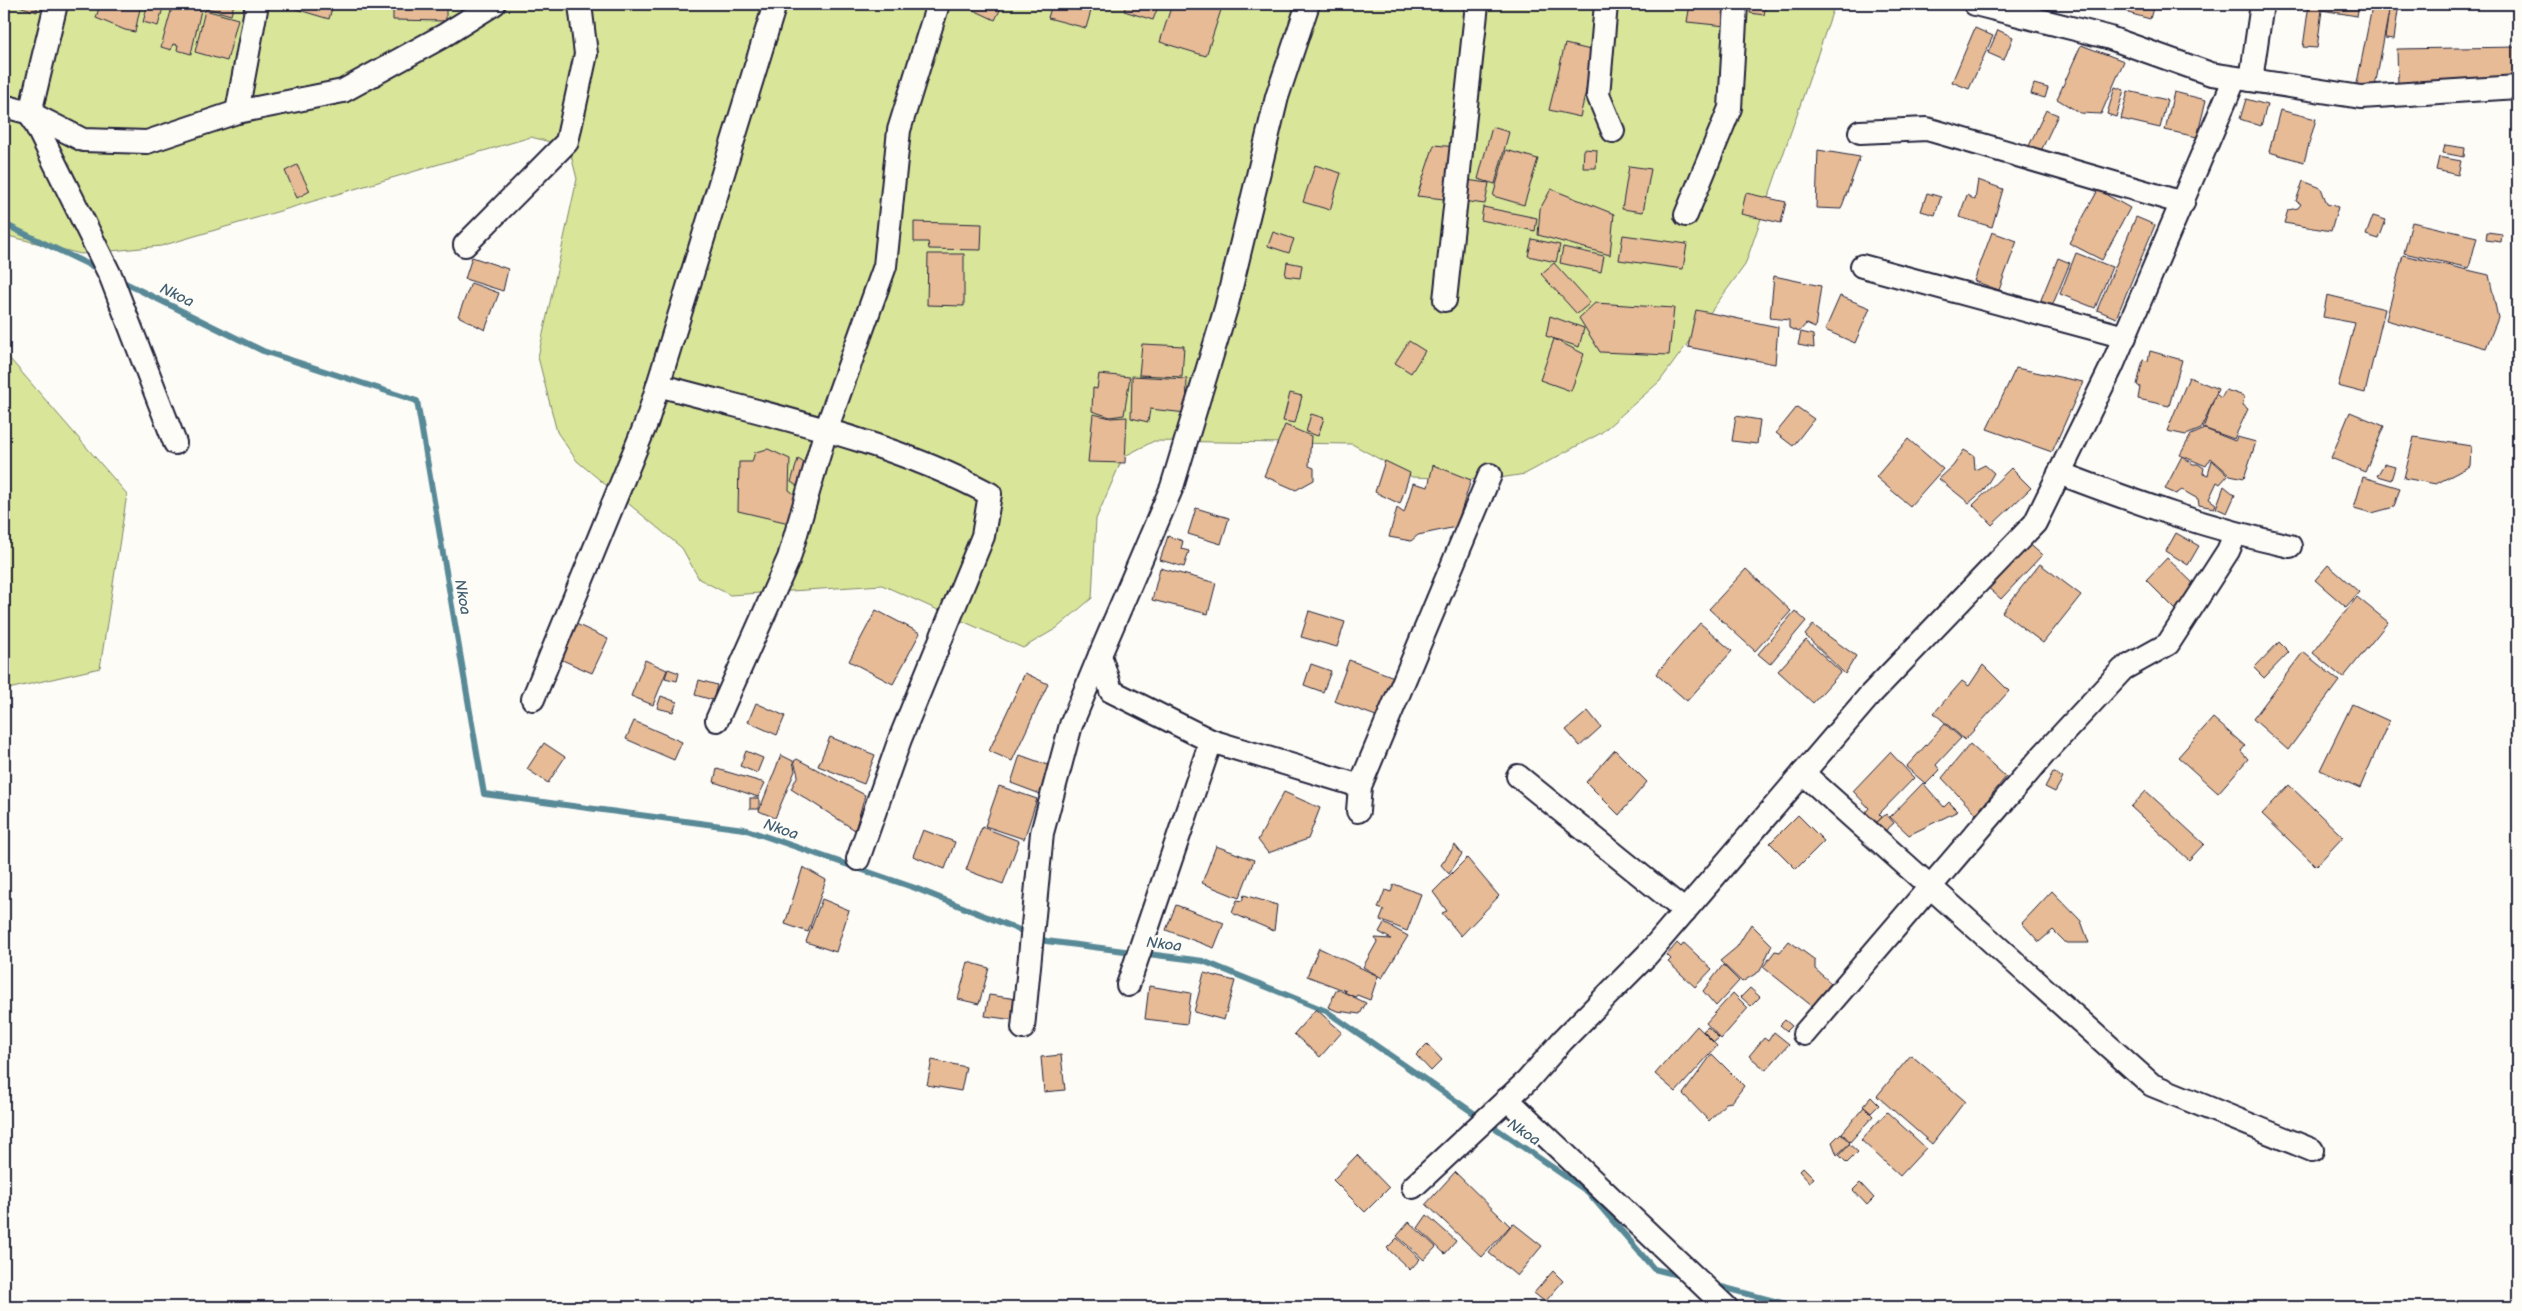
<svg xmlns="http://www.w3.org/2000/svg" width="2522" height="1311" viewBox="0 0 2522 1311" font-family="'Balsamiq Sans',sans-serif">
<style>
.green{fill:#d9e699;stroke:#7e846a}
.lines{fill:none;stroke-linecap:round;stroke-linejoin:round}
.stream{stroke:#588997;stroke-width:6}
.building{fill:#e6bb96;stroke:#22223b}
.minor-casing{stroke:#22223b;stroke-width:26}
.minor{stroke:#fdfcf7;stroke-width:22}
.labels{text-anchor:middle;stroke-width:5;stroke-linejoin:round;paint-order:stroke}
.water-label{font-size:15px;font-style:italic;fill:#425e71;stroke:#fdfcf7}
</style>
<rect width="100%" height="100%" fill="#fdfcf7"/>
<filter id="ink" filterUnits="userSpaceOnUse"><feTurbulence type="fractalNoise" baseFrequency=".02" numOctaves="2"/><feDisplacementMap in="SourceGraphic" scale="10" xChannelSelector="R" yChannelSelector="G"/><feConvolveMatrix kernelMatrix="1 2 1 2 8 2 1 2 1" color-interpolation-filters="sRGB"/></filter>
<g filter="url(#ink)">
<!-- green -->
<g class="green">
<path d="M4,4H1835L1745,265L1660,381L1601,433L1525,474L1487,480L1412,477L1352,444L1154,441L1123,457L1096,519L1092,598L1057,628L1023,648L882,585L730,595L699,579L682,548L577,461L557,432L538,357L577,179L569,147L531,137L161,246L81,254L4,235Z"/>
<path d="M4,352L127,494L100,668L4,690Z"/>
</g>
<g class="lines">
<!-- stream -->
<g class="stream">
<path d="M4,224L100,270"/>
<path d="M117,279L263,351L417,401L484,794L744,829L915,888L1027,933"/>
<path d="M1037,937L1046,941L1203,961L1326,1011L1588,1192L1654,1269L1682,1276"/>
<path d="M1714,1285L1797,1307"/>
</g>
</g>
<!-- building -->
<g class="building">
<path d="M13,4H37V12Z"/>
<path d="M100,4H141L135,32L125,30L96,18Z"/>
<path d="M148,4H164L158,26L143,22Z"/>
<path d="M173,4L201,10L191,54L177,50L178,45L173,44L171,50L161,47Z"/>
<path d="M192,4H234L231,15Z"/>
<path d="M279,4H333L329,19Z"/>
<path d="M393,4H446V21L393,20Z"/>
<path d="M903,4H933L931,12Z"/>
<path d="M961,4H1003L995,20Z"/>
<path d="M1052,4H1093L1086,28L1048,18Z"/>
<path d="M1126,4H1159L1153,20L1124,11Z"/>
<path d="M1172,4H1223L1206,56L1160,42Z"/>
<path d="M1690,4H1729L1726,26L1687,22Z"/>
<path d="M1751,4H1766L1764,15L1750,13Z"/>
<path d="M2130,4H2154L2150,19L2128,13Z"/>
<path d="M2309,4H2359L2357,16L2322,10L2317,48L2303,47Z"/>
<path d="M2386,4H2399L2394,39L2385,38L2389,11Z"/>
<path d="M2372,7L2389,11L2374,92L2356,88Z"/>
<path d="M205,10L238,19L227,61L195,52Z"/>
<path d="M1975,28L1993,36L1969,89L1952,82Z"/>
<path d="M1998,30L2013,37L2004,60L1988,53Z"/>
<path d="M1565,44L1595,51L1580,117L1549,110Z"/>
<path d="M2081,45L2124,61L2101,114L2080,113L2057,99Z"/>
<path d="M2518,47V82L2398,85L2397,49Z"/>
<path d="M2034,84L2048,88L2045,98L2031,94Z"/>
<path d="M2115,87L2124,90L2116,117L2107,114Z"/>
<path d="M2128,91L2167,100L2160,128L2121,119Z"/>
<path d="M2174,92L2206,100L2197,137L2165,130Z"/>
<path d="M2246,99L2267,105L2261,126L2240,119Z"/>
<path d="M2046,110L2058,115L2040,153L2028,148Z"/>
<path d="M2280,110L2316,119L2304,162L2269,152Z"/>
<path d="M1492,127L1509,132L1495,184L1478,179Z"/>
<path d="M1434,145L1468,148L1453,200L1417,196Z"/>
<path d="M2445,145L2465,148L2464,157L2443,153Z"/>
<path d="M1584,149L1597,150L1596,168H1583Z"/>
<path d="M1506,150L1538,159L1524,205L1493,196Z"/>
<path d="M1818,150L1860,157L1841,209L1816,208Z"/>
<path d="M2439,157L2461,161L2458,175L2436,170Z"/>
<path d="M297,165L310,191L297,198L285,171Z"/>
<path d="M1315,165L1341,173L1330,210L1303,202Z"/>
<path d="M1629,166L1651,169L1643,212L1622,209Z"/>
<path d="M1458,179L1489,183L1485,204L1455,200Z"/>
<path d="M1978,180L2003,189L1992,227L1959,217L1967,195L1975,200Z"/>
<path d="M2303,181L2321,188L2327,204L2338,207L2331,231L2284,223L2288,210L2298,208L2301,204L2296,201Z"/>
<path d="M1551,189L1614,214L1610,255L1538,235L1540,209Z"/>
<path d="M2098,190L2130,208L2102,260L2069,243Z"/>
<path d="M1746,193L1786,202L1781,223L1741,214Z"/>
<path d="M1927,193L1941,197L1935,215L1921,211Z"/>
<path d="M1483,207L1537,218L1535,231L1481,220Z"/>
<path d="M2373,216L2386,220L2379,239L2366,235Z"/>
<path d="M2136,217L2155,225L2116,318L2097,310Z"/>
<path d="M914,222L982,224L981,250L929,249L928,242H914Z"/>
<path d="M2412,222L2477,237L2469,268L2404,253Z"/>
<path d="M1273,232L1294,239L1289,253L1268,246Z"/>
<path d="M1992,232L2017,241L1999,290L1974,281Z"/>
<path d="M2487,232L2502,234L2501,242L2486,240Z"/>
<path d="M1623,235L1687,244L1683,269L1619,260Z"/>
<path d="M1532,239L1560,245L1556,262L1528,256Z"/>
<path d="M1563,247L1604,256L1601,272L1560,263Z"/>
<path d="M2076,253L2112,267L2095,308L2060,294Z"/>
<path d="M928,254H964V306L927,305Z"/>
<path d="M2403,255L2489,275L2498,318L2486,348L2386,320Z"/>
<path d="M472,257L508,269L503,291L465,279Z"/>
<path d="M2058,258L2070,263L2050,311L2038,307Z"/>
<path d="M1287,262L1302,265L1300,278L1285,276Z"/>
<path d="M1554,263L1590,303L1577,314L1541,274Z"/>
<path d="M1774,276L1821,286L1815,328L1806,324L1799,332L1789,328V320L1770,318Z"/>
<path d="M471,283L499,293L485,330L458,316Z"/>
<path d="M2327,295L2385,309L2365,393L2338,386L2355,323L2323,317Z"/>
<path d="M1840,296L1870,308L1855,343L1825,330Z"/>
<path d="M1595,303L1674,308L1669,355L1600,352L1579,318Z"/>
<path d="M1696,310L1778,327L1775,364L1688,347Z"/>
<path d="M1550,316L1584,328L1579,347L1546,336Z"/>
<path d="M1801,332L1813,335L1814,348L1798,345Z"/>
<path d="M1554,339L1584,354L1571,391L1540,380Z"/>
<path d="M1409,341L1425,351L1411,373L1395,363Z"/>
<path d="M1142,344L1184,346L1182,377L1139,375Z"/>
<path d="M2150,351L2182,360L2169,406L2138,399L2140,387L2137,385L2143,360L2148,361Z"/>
<path d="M2016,368L2083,382L2052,452L1987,429Z"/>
<path d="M1099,374L1130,377L1124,415L1110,417L1092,411L1093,388L1097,389Z"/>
<path d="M1132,376L1187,379L1186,413L1150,409L1148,422L1131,418Z"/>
<path d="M2189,377L2218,389L2201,429L2186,435L2167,431Z"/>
<path d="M2226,390L2244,396L2243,405L2248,409L2234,439L2203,428L2216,394L2221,398Z"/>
<path d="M1290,393L1302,396L1295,423L1283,421Z"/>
<path d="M1797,407L1814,419L1793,446L1776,433Z"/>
<path d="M2350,412L2384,426L2365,472L2331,458Z"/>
<path d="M1093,414L1111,418L1127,417L1125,463L1088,462Z"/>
<path d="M1311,414L1324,418L1318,436L1306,432Z"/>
<path d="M1736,416L1760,420L1757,444L1732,441Z"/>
<path d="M1285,425L1311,436L1309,466L1314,468V480L1296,490L1264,476Z"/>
<path d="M2205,429L2235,441L2237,437L2256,442L2244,478L2230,475L2211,458L2206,466L2180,455L2191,435Z"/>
<path d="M2414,437L2471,446L2470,466L2436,484L2404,478Z"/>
<path d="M1908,439L1943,469L1910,506L1876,477Z"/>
<path d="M768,449L790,459L789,490L798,497L789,523L738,511L739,462H752L755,452Z"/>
<path d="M1964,450L1974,456L1975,470L1985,465L1994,473L1983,491L1969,503L1939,479L1953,466Z"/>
<path d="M2182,456L2193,464H2198L2204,468L2203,473L2208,475L2212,460L2228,475L2220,484L2217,482L2209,499L2216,504L2214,508L2199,505L2198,499L2182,490L2176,494L2165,489Z"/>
<path d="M798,459L812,468L803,490L791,482Z"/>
<path d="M1385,461L1410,473L1400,504L1375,492Z"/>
<path d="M2384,464L2395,467L2391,480L2377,476Z"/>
<path d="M1433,465L1471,480L1456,527L1418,535L1411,541L1389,537L1397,508L1404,513L1413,483L1428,487Z"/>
<path d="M2011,468L2031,488L1992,525L1973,505Z"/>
<path d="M2363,477L2400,488L2394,507L2372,513L2354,508Z"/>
<path d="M2224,486L2235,495L2227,513L2216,508Z"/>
<path d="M1196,508L1229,518L1221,544L1188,534Z"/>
<path d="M2176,533L2199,546L2188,565L2166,551Z"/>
<path d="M1168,536L1183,541L1181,549L1189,551L1184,567L1160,560Z"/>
<path d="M2026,541L2042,555L2001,599L1985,585Z"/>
<path d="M2167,558L2198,588L2176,610L2146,580Z"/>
<path d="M2040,564L2081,595L2043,643L2002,612Z"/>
<path d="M2328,565L2359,592L2346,607L2315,580Z"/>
<path d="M1160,568L1216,583L1208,614L1152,600Z"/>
<path d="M1746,569L1791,611L1755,651L1709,609Z"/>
<path d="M2357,597L2388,622L2343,678L2313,653Z"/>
<path d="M876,610L920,633L893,684L849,661Z"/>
<path d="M1309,611L1345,622L1337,647L1301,637Z"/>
<path d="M1795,611L1806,621L1770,664L1758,654Z"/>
<path d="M1700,623L1732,651L1687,701L1656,674Z"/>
<path d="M576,624L608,639L592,673L560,659Z"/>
<path d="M1813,625L1856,656L1845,674L1805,635Z"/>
<path d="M1806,640L1841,672L1813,703L1778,671Z"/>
<path d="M2279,642L2289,652L2264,678L2254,668Z"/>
<path d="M2303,652L2339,681L2288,750L2253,719Z"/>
<path d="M645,660L667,670L653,705L631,696Z"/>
<path d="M1349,660L1394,677L1379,717L1334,701Z"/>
<path d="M1311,664L1331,671L1323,692L1304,685Z"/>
<path d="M1983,665L2009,691L1965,740L1934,713L1962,681L1969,686Z"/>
<path d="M668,669L679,673L677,681L665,678Z"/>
<path d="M1025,673L1048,684L1012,761L989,751Z"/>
<path d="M699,680L717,685L713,700L695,695Z"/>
<path d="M661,696L677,702L673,712L657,708Z"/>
<path d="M756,703L785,716L777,735L748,722Z"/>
<path d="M2352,704L2389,721L2360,788L2320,770Z"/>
<path d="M1588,711L1601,727L1580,746L1566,730Z"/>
<path d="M2213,718L2245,746L2241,751L2248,759L2218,793L2178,757Z"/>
<path d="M634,721L682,742L674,760L626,739Z"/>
<path d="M1945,724L1961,738L1936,765L1940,770L1926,784L1906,767Z"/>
<path d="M830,737L875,755L864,784L818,766Z"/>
<path d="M544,743L565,757L548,783L527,769Z"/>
<path d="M1970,744L2006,777L1976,814L1942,778Z"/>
<path d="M1615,750L1647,782L1619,815L1586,782Z"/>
<path d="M746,751L763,758L757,773L740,766Z"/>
<path d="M1890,752L1914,778L1879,814L1882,817L1876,823L1865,813L1869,808L1853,791Z"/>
<path d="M781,755L793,761L795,771L775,818L759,811Z"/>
<path d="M1020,755L1053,767L1043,795L1011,783Z"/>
<path d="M797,759L865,795L855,830L791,789L798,775L794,761Z"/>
<path d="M717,769L765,783L758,797L714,782Z"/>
<path d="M2053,772L2063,778L2055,792L2045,787Z"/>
<path d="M1923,783L1944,807L1949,802L1958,811L1909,835L1890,817Z"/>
<path d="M2289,785L2343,837L2316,866L2262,814Z"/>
<path d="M999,786L1037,799L1024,839L985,826Z"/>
<path d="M2146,791L2204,844L2189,860L2131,807Z"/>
<path d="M1284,792L1320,808L1308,839L1268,853L1258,840Z"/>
<rect x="750" y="798" width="9" height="11"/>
<path d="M1886,814L1894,823L1884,832L1876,823Z"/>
<path d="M1798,815L1824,841L1796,869L1770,843Z"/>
<path d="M982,827L1019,841L1003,884L966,870Z"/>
<path d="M923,830L955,842L945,869L913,856Z"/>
<path d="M1455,845L1462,854L1449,874L1441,865Z"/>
<path d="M1216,846L1254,860L1239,898L1202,883Z"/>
<path d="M1467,858L1499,896L1461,936L1442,913L1447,911L1433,892Z"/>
<path d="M803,867L826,880L808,932L785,924Z"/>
<path d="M1394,884L1421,894L1407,931L1380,920L1384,910L1378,908L1385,890L1391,892Z"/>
<path d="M2052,891L2081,921L2089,943H2066L2053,930L2039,942L2022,923Z"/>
<path d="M1244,895L1277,905L1274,931L1232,913L1237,900L1242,901Z"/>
<path d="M822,899L849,910L836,952L806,942Z"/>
<path d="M1176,905L1224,923L1214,948L1166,930Z"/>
<path d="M1384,923L1408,936L1382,978L1363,967L1377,942L1375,938L1391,939L1379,932Z"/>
<path d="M1751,924L1772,945L1760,971L1742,982L1720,961L1737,947Z"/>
<path d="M1789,941L1815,960V969L1831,983L1812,1006L1763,967L1775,951L1780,952Z"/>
<path d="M1677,943L1681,947L1684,943L1712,969L1695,987L1668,962L1671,959L1667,955Z"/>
<path d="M1319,948L1378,976L1370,1000L1357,995L1355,997L1344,992L1346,991L1307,976Z"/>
<path d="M968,962L989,968L979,1004L958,999Z"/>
<path d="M1723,965L1739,981L1716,1006L1703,991Z"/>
<path d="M1204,973L1235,981L1224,1020L1194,1012Z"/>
<path d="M1149,986L1191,993L1187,1024L1145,1019Z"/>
<path d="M1750,988L1760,997L1751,1006L1741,997Z"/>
<path d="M1337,989L1366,1003L1360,1014L1337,1011L1328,1007Z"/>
<path d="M1733,993L1748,1008L1721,1039L1706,1023Z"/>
<path d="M989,995L1017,999L1014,1020L985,1016Z"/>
<path d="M1316,1009L1342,1032L1320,1057L1294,1034Z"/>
<path d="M1785,1020L1792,1026L1787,1031L1780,1025Z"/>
<path d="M1697,1026L1717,1046L1676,1092L1655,1074Z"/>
<path d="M1708,1027L1719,1038L1714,1042L1703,1031Z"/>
<path d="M1774,1032L1789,1044L1766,1070L1749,1056L1764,1038L1768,1041Z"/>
<path d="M1427,1044L1442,1060L1431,1071L1416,1055Z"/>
<path d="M1712,1054L1744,1086L1732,1102L1726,1103L1709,1121L1683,1094Z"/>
<path d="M1061,1055L1065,1090L1044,1092L1041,1057Z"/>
<path d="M1911,1055L1965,1101L1932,1144L1877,1096Z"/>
<path d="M932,1060L966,1067L961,1091L927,1085Z"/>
<path d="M1871,1097L1879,1105L1871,1113L1863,1106Z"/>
<path d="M1864,1107L1873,1116L1850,1142L1842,1133Z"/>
<path d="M1887,1112L1926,1148L1900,1176L1861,1140Z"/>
<path d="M1841,1133L1850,1143L1837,1155L1832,1142Z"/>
<path d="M1849,1144L1858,1152L1847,1163L1839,1155Z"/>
<path d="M1357,1155L1389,1188L1365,1212L1333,1180Z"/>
<path d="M1803,1167L1814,1178L1809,1182L1799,1171Z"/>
<path d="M1455,1172L1510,1226L1482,1257L1426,1204Z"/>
<path d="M1860,1183L1874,1198L1867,1205L1853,1190Z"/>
<path d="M1427,1215L1456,1241L1445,1254L1418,1228Z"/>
<path d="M1409,1222L1436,1247L1424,1260L1397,1236Z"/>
<path d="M1513,1223L1542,1246L1517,1276L1489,1253Z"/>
<path d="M1397,1238L1420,1259L1410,1270L1387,1248Z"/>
<path d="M1553,1271L1563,1281L1545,1302L1534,1293Z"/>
</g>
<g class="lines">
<!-- minor casing -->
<g class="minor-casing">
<g id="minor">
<path d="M56,4L30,113L111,277L175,443"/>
<path d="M1308,4L1277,97L1226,308L1172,487L1100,655L1111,691L1211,741L1360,786"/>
<path d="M1606,4L1598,95L1613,131"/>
<path d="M1975,4L2107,37L2211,74L2361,97L2518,87"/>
<path d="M2251,80L2262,4"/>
<path d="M4,106L30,113L83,140L147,142L237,112L343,91L443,36L494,4"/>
<path d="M237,112L257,4"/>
<path d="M1860,132L1927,129L2183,203"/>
<path d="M1686,215L1730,108L1736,4"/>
<path d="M465,245L567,142L586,54L580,4"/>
<path d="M1862,266L2125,337"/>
<path d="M1445,300L1477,4"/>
<path d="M658,385C768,415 890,440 990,494L983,536L900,739L858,859"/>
<path d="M2059,473C2135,502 2210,529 2290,546"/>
<path d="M533,699L647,421L775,4"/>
<path d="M717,720L789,558L826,430L885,266L899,130L938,4"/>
<path d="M1803,773L2152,1085L2312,1150"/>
<path d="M1518,776L1685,911"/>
<path d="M1358,811L1360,786L1490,475"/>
<path d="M1128,985L1211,741"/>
<path d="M1023,1028L1042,833L1071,725L1100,655"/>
<path d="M1804,1034L2044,754L2123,669L2168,644L2228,551L2235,535"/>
<path d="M1507,1099L1726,1307"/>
<path d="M1413,1187L1527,1081L1563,1040L1647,955L1870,695L2035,523L2112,366L2235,78"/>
</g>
</g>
<!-- minor -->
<use href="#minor" class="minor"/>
</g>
</g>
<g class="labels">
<!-- water labels -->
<g class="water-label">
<text transform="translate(177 295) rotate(26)" y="5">Nkoa</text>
<text transform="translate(463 597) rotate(80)" y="5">Nkoa</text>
<text transform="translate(781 829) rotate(19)" y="5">Nkoa</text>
<text transform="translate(1164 944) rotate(7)" y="5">Nkoa</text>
<text transform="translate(1524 1132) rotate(34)" y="5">Nkoa</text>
</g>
</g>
<!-- margin -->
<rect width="2522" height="1311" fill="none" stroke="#fdfcf7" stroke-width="20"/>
<rect x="10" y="10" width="2502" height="1291" fill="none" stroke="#22223b" stroke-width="2" filter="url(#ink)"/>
</svg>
